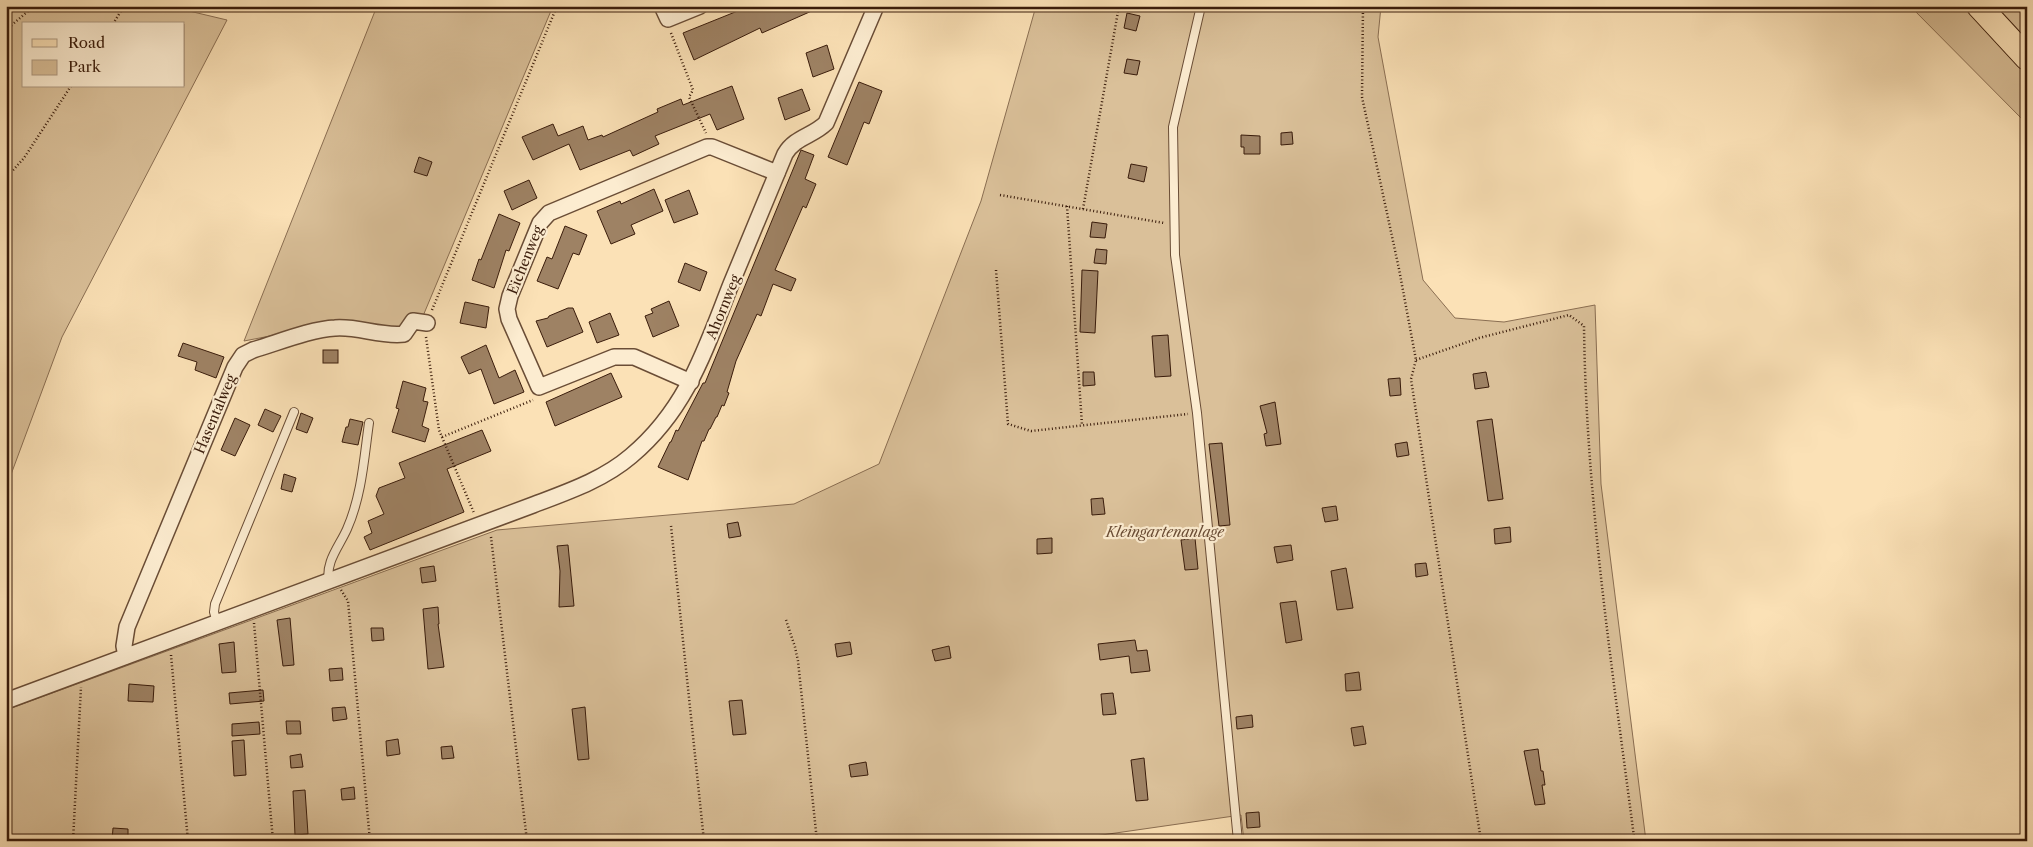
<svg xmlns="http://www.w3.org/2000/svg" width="2033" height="847" viewBox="0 0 2033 847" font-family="'Libre Caslon Text',serif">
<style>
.green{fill:#dac099;stroke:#8a6e52;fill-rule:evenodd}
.building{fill:#9e8264;stroke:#3a1c0b}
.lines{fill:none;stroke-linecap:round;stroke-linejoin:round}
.service-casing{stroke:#6a4d36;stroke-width:10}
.minor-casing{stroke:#6a4d36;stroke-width:18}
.primary-casing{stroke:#3a1c0b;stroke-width:26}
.path{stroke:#3a1c0b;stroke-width:2.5;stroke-dasharray:1 2.5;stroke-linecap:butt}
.service{stroke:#fcecd0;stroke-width:8}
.minor{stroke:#fcecd0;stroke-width:15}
.primary{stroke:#fbe1b6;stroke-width:24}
.labels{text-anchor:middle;stroke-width:4.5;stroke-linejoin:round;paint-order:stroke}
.street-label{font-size:14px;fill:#3a1c0b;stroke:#fcecd0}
.park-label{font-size:14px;font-style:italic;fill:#6a4d36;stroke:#fcecd0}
</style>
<rect width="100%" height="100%" fill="#fbe1b6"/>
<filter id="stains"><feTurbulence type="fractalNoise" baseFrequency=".004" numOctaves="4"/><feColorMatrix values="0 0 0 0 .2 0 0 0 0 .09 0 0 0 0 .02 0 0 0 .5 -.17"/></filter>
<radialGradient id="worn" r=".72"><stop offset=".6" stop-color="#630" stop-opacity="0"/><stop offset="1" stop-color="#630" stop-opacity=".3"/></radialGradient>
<!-- green -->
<g class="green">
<path d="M6,6H168L227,20L62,337L6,488ZM24,24H184V86H24Z"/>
<path d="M377,6H553L423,316L399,330L338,323L244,341Z"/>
<path d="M1036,6H1381L1378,37L1423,280L1455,318L1504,322L1595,305L1601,484L1646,841H1244L1241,815L1060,841H6V710L497,530L794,504L879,464L981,201Z"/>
<path d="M1910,6H2027V124Z"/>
</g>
<!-- building -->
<g class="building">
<path d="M750,6H823L762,33L760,28L694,60L683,33Z"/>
<path d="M1127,13L1140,16L1136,31L1124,28Z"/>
<path d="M827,45L834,69L813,77L806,53Z"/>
<path d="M1127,59L1140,61L1137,75L1124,73Z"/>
<path d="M859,82L882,91L869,124L864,122L847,165L828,157Z"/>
<path d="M732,86L744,119L717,130L710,114L655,136L659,144L633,156L630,150L580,170L569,144L533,160L522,137L553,124L558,136L583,126L588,140L602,135L603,137L658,112L657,109L681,99L683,105Z"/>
<path d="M802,89L810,110L785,120L778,98Z"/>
<path d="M1292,132L1293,144L1281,145V133Z"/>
<path d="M1241,135L1260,136V154H1244V147H1241Z"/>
<path d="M801,150L814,155L805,179L816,184L806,208L803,206L775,270L796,279L791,291L773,284L761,316L757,314L736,361L727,392L729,393L724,406L722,405L717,417H716L710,429H709L704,441H702L688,480L658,467L670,442H671L676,430L678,431L703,383H705Z"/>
<path d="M419,157L432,162L427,176L414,172Z"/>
<path d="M1131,164L1147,167L1144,182L1128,178Z"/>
<path d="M529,180L537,198L512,210L504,191Z"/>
<path d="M654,189L663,211L631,225L635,234L611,244L597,211L620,201L621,204Z"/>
<path d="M689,190L698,214L674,223L665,200Z"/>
<path d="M499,214L520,223L509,251L506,250L494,288L472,280L479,259L481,260Z"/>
<path d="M1092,222L1107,224L1105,238L1090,237Z"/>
<path d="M565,226L587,235L579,255L573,253L558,289L537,281L547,257L552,259Z"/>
<path d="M1096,249L1107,250L1106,264L1094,263Z"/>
<path d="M685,263L707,272L700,291L678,282Z"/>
<path d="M1082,270L1098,271L1095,333L1080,332Z"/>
<path d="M669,301L679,326L653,337L645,316L653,313L651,309Z"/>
<path d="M465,302L489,307L486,328L460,323Z"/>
<path d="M568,308H573L583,332L547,347L536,321L548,318L549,316Z"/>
<path d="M610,313L619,335L597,343L589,322Z"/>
<path d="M1168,335L1171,376L1155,377L1152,336Z"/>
<path d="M183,343L224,357L216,378L195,370L197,362L178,356Z"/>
<path d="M486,345L499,378L515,370L524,392L494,404L481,369L469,374L461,357Z"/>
<rect x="323" y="350" width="15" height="13"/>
<path d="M1083,372H1094L1095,385L1083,386Z"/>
<path d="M1486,372L1489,387L1475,389L1473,374Z"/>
<path d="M611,373L622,397L555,426L546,402Z"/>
<path d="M1400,378L1401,395L1390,396L1388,379Z"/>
<path d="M403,381L426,388L423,401L428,402L422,426L429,429L425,442L392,432L399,409L396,408Z"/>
<path d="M1275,402L1281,444L1266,446L1264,434L1267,433L1260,406Z"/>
<path d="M265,409L281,416L273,432L258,425Z"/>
<path d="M301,413L313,418L307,433L296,429Z"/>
<path d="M235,418L250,425L235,456L221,450Z"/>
<path d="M350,419L363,422L358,445L342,442L346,427H348Z"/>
<path d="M1492,419L1503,499L1488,501L1477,421Z"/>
<path d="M482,430L491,451L447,469L464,512L370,550L364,537L372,533L368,521L384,514L376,496L379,488L405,478L399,463Z"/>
<path d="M1407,442L1409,455L1397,457L1395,444Z"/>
<path d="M1222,443L1230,525L1219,526L1209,444Z"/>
<path d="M284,474L296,478L292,492L281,489Z"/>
<path d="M1103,498L1105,514L1092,515L1091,499Z"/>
<path d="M1336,506L1338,520L1325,522L1322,508Z"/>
<path d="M738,522L741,536L729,538L727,524Z"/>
<path d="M1510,527L1511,542L1495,544L1494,529Z"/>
<path d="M1052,538V553L1037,554V539Z"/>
<path d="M1195,538L1198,569L1185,570L1181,540Z"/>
<path d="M568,545L574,606L559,607L560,571L557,546Z"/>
<path d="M1291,545L1293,560L1277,563L1274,547Z"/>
<path d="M1426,563L1428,575L1416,577L1415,564Z"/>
<path d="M434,566L436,581L422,583L420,568Z"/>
<path d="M1346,568L1353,608L1337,610L1331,571Z"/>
<path d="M1296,601L1302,640L1286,643L1280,603Z"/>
<path d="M438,607L439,624H438L444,667L428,669L423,609Z"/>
<path d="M290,618L294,665L283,666L277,620Z"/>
<path d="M371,628H383L384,640L372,641Z"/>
<path d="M1135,640L1137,651L1147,650L1150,671L1131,673L1129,656L1100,660L1098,644Z"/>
<path d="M234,642L236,672L222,673L219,644Z"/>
<path d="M850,642L852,654L837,657L835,644Z"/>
<path d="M949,646L951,658L935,661L932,650Z"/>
<path d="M342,668L343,680L330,681L329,669Z"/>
<path d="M1359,672L1361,690L1346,691L1345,674Z"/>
<path d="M129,684L154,686L153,702L128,701Z"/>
<path d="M263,690L264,701L230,704L229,693Z"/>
<path d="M1113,693L1116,714L1103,715L1101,694Z"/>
<path d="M742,700L746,734L733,735L729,701Z"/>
<path d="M345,707L347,719L333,721L332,708Z"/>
<path d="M585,707L589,759L578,760L572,709Z"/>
<path d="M1252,715L1253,727L1237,729L1236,717Z"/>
<path d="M286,721H300L301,734H287Z"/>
<path d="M259,722L260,734L232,736V724Z"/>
<path d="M1363,726L1366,744L1354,746L1351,728Z"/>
<path d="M398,739L400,754L387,756L386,741Z"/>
<path d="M244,740L246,775L234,776L232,741Z"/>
<path d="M452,746L454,758L442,759L441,747Z"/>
<path d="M1538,749L1541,771H1543L1545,785H1542L1545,804L1535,805L1524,751Z"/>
<path d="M301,754L303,767L291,768L290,756Z"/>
<path d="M1144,758L1148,800L1136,801L1131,760Z"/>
<path d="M866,762L868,775L851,777L849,765Z"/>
<path d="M354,787L355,799L342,800L341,789Z"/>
<path d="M305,790L308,834L295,835L293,791Z"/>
<path d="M1259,812L1260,827L1247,828L1246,813Z"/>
<path d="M113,828L128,829V841H112Z"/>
</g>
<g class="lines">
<!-- service casing -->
<g class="service-casing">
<g id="service">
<path d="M1201,6L1173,127L1175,255L1197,413L1238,841"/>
<path d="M329,582C325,562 339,547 347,529C362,495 364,458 369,423"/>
<path d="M217,623L214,612L215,604L294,412"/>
</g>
</g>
<!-- minor casing -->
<g class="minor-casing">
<g id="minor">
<path d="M662,6L668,19L700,6"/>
<path d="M691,382L634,357H614L539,387L509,319L507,309L510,296L540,223L549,213L707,147H712L777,173"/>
<path d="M126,656L124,646L127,627L235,367L243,355L253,350C277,343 311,329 335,328C358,326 381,337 404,334L413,321L427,323"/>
<path d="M6,701L533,505C567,492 603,480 631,456C687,409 705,350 731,284C749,241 767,197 785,154C795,137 813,136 826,123L876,6"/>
</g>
</g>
<!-- primary casing -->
<g class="primary-casing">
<path id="primary" d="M1979,6L2027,58"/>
</g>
<!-- path -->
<g class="path">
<path d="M1363,6L1362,97L1399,269L1416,360L1411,379L1481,841"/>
<path d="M113,24L124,6"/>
<path d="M6,30L34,6"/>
<path d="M671,33L693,90L689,97L706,133"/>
<path d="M6,178L24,158L71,86"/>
<path d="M1000,195L1164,223"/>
<path d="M1067,206L1082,425"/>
<path d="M1083,209L1119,6"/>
<path d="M996,270L1008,424L1031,431L1188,414"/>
<path d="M432,310L557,6"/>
<path d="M426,337L439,430L474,513"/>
<path d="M1416,360L1479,338L1569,315L1584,326C1586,497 1612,667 1634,837L1632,841"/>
<path d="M442,437L533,400"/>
<path d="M671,526L704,841"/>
<path d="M491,537L527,841"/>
<path d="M341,590L348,601L370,841"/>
<path d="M786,620L795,647L798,661L817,841"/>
<path d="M254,623L273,841"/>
<path d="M171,655L188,841"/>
<path d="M73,841L81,687"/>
</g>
<!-- service -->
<use href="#service" class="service"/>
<!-- minor -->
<use href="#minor" class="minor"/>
<!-- primary -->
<use href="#primary" class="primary"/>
</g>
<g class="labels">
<!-- street labels -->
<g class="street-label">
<text transform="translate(525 260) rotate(-68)" y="5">Eichenweg</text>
<text transform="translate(723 307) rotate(-68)" y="5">Ahornweg</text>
<text transform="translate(215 414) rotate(-67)" y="5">Hasentalweg</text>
</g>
<!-- park labels -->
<g class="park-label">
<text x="1165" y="537">Kleingartenanlage</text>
</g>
</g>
<!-- margin -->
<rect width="2033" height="847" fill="none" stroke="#fbe1b6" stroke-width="25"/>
<rect x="8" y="8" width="2018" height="832" fill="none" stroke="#3a1c0b" stroke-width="2.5"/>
<rect x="12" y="12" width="2008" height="822" fill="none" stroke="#3a1c0b"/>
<!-- legend -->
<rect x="22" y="22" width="162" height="65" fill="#fcecd0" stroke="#ae9981"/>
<rect x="32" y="39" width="25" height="8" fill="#fbe1b6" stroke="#ae9981"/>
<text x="68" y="48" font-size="15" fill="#3a1c0b">Road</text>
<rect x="32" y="60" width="25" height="15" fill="#dac099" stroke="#ae9981"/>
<text x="68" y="72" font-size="15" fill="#3a1c0b">Park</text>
<rect width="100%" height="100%" filter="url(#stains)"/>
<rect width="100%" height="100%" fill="url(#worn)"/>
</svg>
